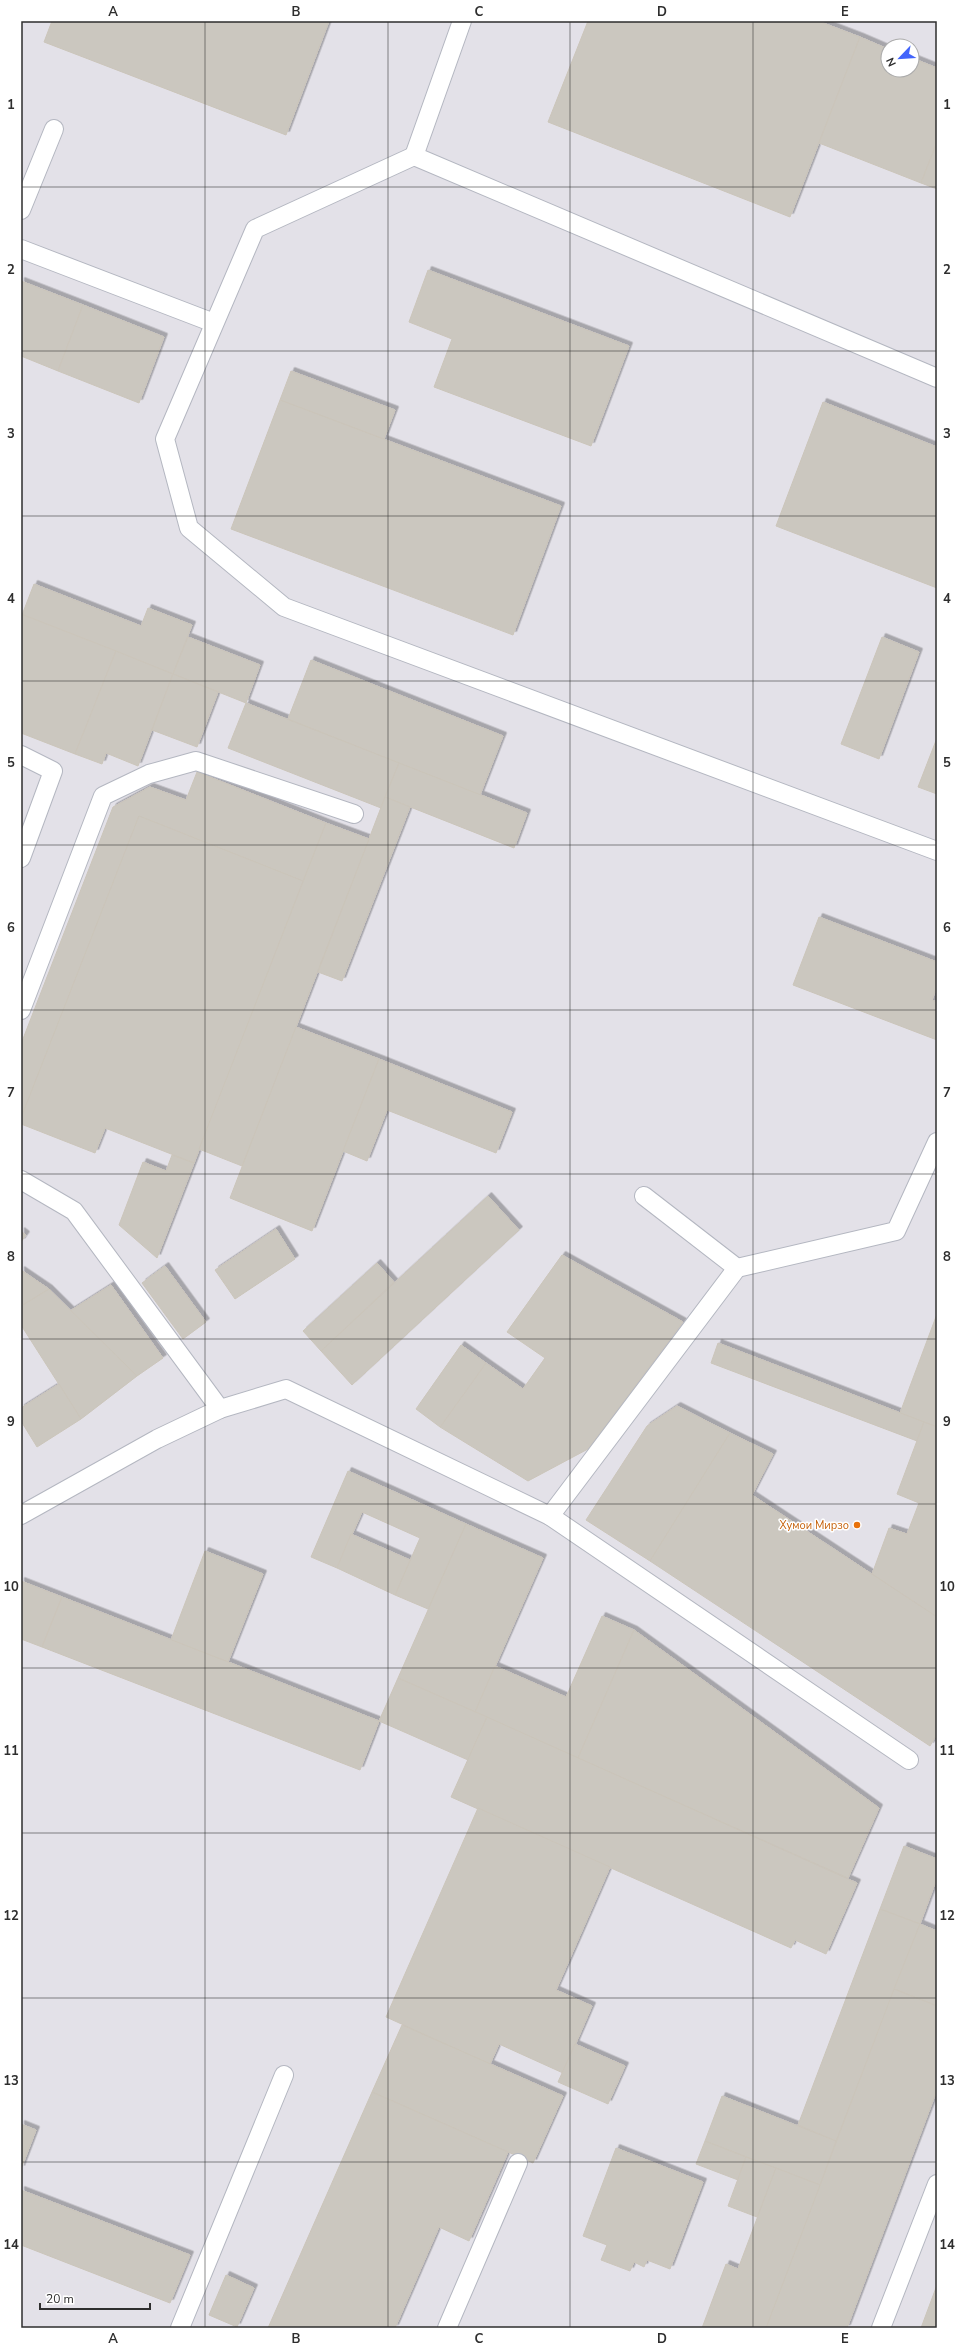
<svg xmlns="http://www.w3.org/2000/svg" width="958" height="2349" viewBox="0 0 958 2349" font-family="'Nunito Sans',sans-serif">
<style>
.industrial{fill:#e3e1e8;fill-rule:evenodd}
.building{fill:#cbc7bf;stroke:#cbc5ba;filter:url(#shadow)}
.lines{fill:none;stroke-linecap:round;stroke-linejoin:round}
.service-casing{stroke:#b4b7c1;stroke-width:20}
.service{stroke:#fff;stroke-width:18}
.grid{fill:none;stroke:#2e2e2e;stroke-width:1;stroke-opacity:0.55}
.food-dot{fill:#e8710a;stroke:#fff;stroke-width:1.5}
.labels{text-anchor:middle;stroke-width:3;stroke-linejoin:round;paint-order:stroke}
.food-label{font-size:11px;fill:#c56008;stroke:#fff;text-anchor:end}
.neatline{fill:none;stroke:#2e2e2e;stroke-width:1.5}
.grid-label{font-size:13px;text-anchor:middle;font-weight:bold;fill:#2e2e2e}
</style>
<defs>
<filter id="shadow"><feDropShadow dx="3.5" dy="-3.5" stdDeviation="0" flood-color="#0004"/></filter>
</defs>
<rect width="100%" height="100%" fill="#efe9e1"/>
<!-- industrial -->
<path class="industrial" d="M21,21H937V2328H21ZM888,46H912V70H888Z"/>
<!-- building -->
<g class="building">
<path d="M52,21H329L286,135L44,42Z"/>
<path d="M588,21H818L860,37L790,217L548,122Z"/>
<path d="M860,37L888,49V70H912V58L937,68V142L921,183L819,143Z"/>
<path d="M937,142V189L921,183Z"/>
<path d="M428,270L629,346L591,446L434,387L452,339L409,322Z"/>
<path d="M21,281L83,305L58,371L21,356Z"/>
<path d="M83,305L164,337L139,403L58,371Z"/>
<path d="M291,371L395,410L384,439L280,400Z"/>
<path d="M280,400L561,506L513,635L231,529Z"/>
<path d="M823,402L937,447V588L776,526Z"/>
<path d="M34,584L141,626L148,608L192,625L173,674L22,615Z"/>
<path d="M21,614L116,651L75,754L21,733Z"/>
<path d="M188,637L260,665L246,703L173,674Z"/>
<path d="M882,637L919,652L879,759L841,744Z"/>
<path d="M116,651L173,674L138,766L106,753L102,764L75,754Z"/>
<path d="M311,660L503,736L480,795L288,719Z"/>
<path d="M173,674L218,692L197,747L152,730Z"/>
<path d="M246,703L399,763L381,808L228,748Z"/>
<path d="M937,738V794L918,787Z"/>
<path d="M399,763L527,813L514,848L385,797Z"/>
<path d="M197,772L326,823L303,881L139,816L21,1118V1044L113,807L150,787L186,800Z"/>
<path d="M385,797L410,807L342,981L318,972Z"/>
<path d="M139,816L303,881L194,1163L105,1128L95,1153L21,1124V1118Z"/>
<path d="M326,823L369,839L242,1166L199,1149Z"/>
<path d="M819,917L937,962V986L932,1000L937,1002V1040L793,985Z"/>
<path d="M296,1027L379,1059L312,1231L230,1198Z"/>
<path d="M379,1059L512,1112L496,1153L387,1110L367,1161L343,1151Z"/>
<path d="M172,1155L194,1163L157,1258L119,1225L143,1162L166,1171Z"/>
<path d="M488,1196L519,1230L352,1385L321,1351Z"/>
<path d="M276,1229L295,1259L235,1299L215,1270Z"/>
<path d="M21,1231L26,1235L21,1242Z"/>
<path d="M562,1255L683,1322L588,1449L528,1481L440,1427L486,1363L523,1389L545,1358L507,1332Z"/>
<path d="M377,1263L394,1282L321,1351L303,1331Z"/>
<path d="M165,1266L206,1322L183,1339L142,1283Z"/>
<path d="M21,1270L49,1289L24,1305L21,1303Z"/>
<path d="M111,1285L163,1358L137,1376L70,1311Z"/>
<path d="M49,1289L137,1376L81,1419L21,1325V1306Z"/>
<path d="M937,1314V1427L900,1413Z"/>
<path d="M718,1343L924,1422L917,1441L711,1363Z"/>
<path d="M461,1345L486,1363L440,1427L416,1409Z"/>
<path d="M59,1384L81,1419L37,1447L21,1421V1408Z"/>
<path d="M677,1406L730,1433L650,1561L586,1520L647,1426Z"/>
<path d="M924,1422L937,1427V1617L872,1574L889,1528L907,1534L919,1503L897,1494Z"/>
<path d="M730,1433L773,1454L752,1495L937,1617V1734L930,1746L650,1561Z"/>
<path d="M348,1471L466,1524L428,1609L395,1595L420,1538L362,1512L337,1568L311,1557Z"/>
<path d="M466,1524L543,1558L475,1712L398,1678Z"/>
<path d="M351,1534L410,1560L395,1595L337,1568Z"/>
<path d="M205,1551L263,1574L228,1662L171,1640Z"/>
<path d="M21,1581L62,1597L42,1647L21,1639Z"/>
<path d="M62,1597L379,1721L360,1770L42,1647Z"/>
<path d="M602,1616L634,1630L578,1758L475,1712L495,1666L566,1697Z"/>
<path d="M634,1630L879,1808L848,1878L578,1758Z"/>
<path d="M398,1678L487,1717L468,1760L379,1721Z"/>
<path d="M487,1717L857,1883L826,1954L795,1940L791,1948L451,1797Z"/>
<path d="M478,1808L610,1867L556,1990L592,2006L563,2073L499,2044L490,2064L386,2017Z"/>
<path d="M904,1846L937,1859V1878L920,1924L880,1909Z"/>
<path d="M880,1909L920,1924L836,2141L798,2125Z"/>
<path d="M920,1924L937,1931V2006L894,1989Z"/>
<path d="M894,1989L937,2006V2090L847,2328H766Z"/>
<path d="M402,2025L563,2096L533,2163L372,2092Z"/>
<path d="M575,2044L625,2066L608,2104L558,2082Z"/>
<path d="M372,2092L508,2152L469,2241L439,2227L395,2328H268Z"/>
<path d="M722,2096L836,2141L820,2185L705,2141Z"/>
<path d="M21,2124L36,2130L21,2169Z"/>
<path d="M705,2141L746,2157L738,2180L696,2164Z"/>
<path d="M616,2148L703,2182L670,2269L647,2260L644,2267L634,2262L630,2271L601,2260L607,2245L583,2236Z"/>
<path d="M746,2157L776,2168L757,2217L728,2206Z"/>
<path d="M776,2168L820,2185L766,2328H702L726,2264L738,2269Z"/>
<path d="M21,2190L190,2255L170,2303L21,2245Z"/>
<path d="M226,2275L254,2288L237,2327L209,2315Z"/>
<path d="M937,2285V2328H921Z"/>
</g>
<g class="lines">
<!-- service casing -->
<g class="service-casing">
<g id="service">
<path d="M414,156L462,21"/>
<path d="M21,210L54,129"/>
<path d="M21,249L214,323"/>
<path d="M937,378L414,156L255,229L165,439L189,528L284,607L937,851"/>
<path d="M21,755L53,771L21,858"/>
<path d="M21,1010L103,796L149,774L196,761L354,814"/>
<path d="M21,1180L74,1211L220,1409"/>
<path d="M644,1196L737,1268"/>
<path d="M21,1515L157,1439L220,1409L286,1389L550,1516L909,1760"/>
<path d="M550,1516L737,1268L896,1231L937,1142"/>
<path d="M180,2328L284,2075"/>
<path d="M447,2328L518,2163"/>
<path d="M881,2328L937,2184"/>
</g>
</g>
<!-- service -->
<use href="#service" class="service"/>
</g>
<!-- grid -->
<path class="grid" d="M205,21V2328M388,21V2328M570,21V2328M753,21V2328M21,187H937M21,351H937M21,516H937M21,681H937M21,845H937M21,1010H937M21,1174H937M21,1339H937M21,1504H937M21,1668H937M21,1833H937M21,1998H937M21,2162H937"/>
<!-- markers -->
<circle class="food-dot" cx="857" cy="1525" r="4"/>
<g class="labels">
<!-- food labels -->
<g class="food-label">
<text x="849" y="1529">Хумои Мирзо</text>
</g>
</g>
<!-- border -->
<rect width="958" height="2349" fill="none" stroke="#ffffff" stroke-width="44"/>
<!-- north arrow -->
<g transform="translate(900 58) rotate(245)"><circle r="19" fill="#ffffff" stroke="#ababab"/>
<path d="M0-3L7 15L0 10L-7 15Z" fill="#4264fb"/>
<text y="-6" font-size="11" font-weight="bold" text-anchor="middle" fill="#2e2e2e">N</text>
</g>
<!-- scale -->
<path d="M40 2303v6h110v-6" fill="none" stroke="#2e2e2e" stroke-width="2"/>
<text x="46" y="2303" font-size="12" fill="#2e2e2e" stroke="#ffffff" stroke-width="3" paint-order="stroke">20 m</text>
<rect x="22" y="22" width="914" height="2305" class="neatline"/>
<g class="grid-label">
<text x="113" y="16">A</text>
<text x="296" y="16">B</text>
<text x="479" y="16">C</text>
<text x="662" y="16">D</text>
<text x="845" y="16">E</text>
<text x="11" y="109">1</text>
<text x="947" y="109">1</text>
<text x="11" y="274">2</text>
<text x="947" y="274">2</text>
<text x="11" y="438">3</text>
<text x="947" y="438">3</text>
<text x="11" y="603">4</text>
<text x="947" y="603">4</text>
<text x="11" y="767">5</text>
<text x="947" y="767">5</text>
<text x="11" y="932">6</text>
<text x="947" y="932">6</text>
<text x="11" y="1097">7</text>
<text x="947" y="1097">7</text>
<text x="11" y="1261">8</text>
<text x="947" y="1261">8</text>
<text x="11" y="1426">9</text>
<text x="947" y="1426">9</text>
<text x="11" y="1591">10</text>
<text x="947" y="1591">10</text>
<text x="11" y="1755">11</text>
<text x="947" y="1755">11</text>
<text x="11" y="1920">12</text>
<text x="947" y="1920">12</text>
<text x="11" y="2085">13</text>
<text x="947" y="2085">13</text>
<text x="11" y="2249">14</text>
<text x="947" y="2249">14</text>
<text x="113" y="2343">A</text>
<text x="296" y="2343">B</text>
<text x="479" y="2343">C</text>
<text x="662" y="2343">D</text>
<text x="845" y="2343">E</text>
</g>
</svg>
